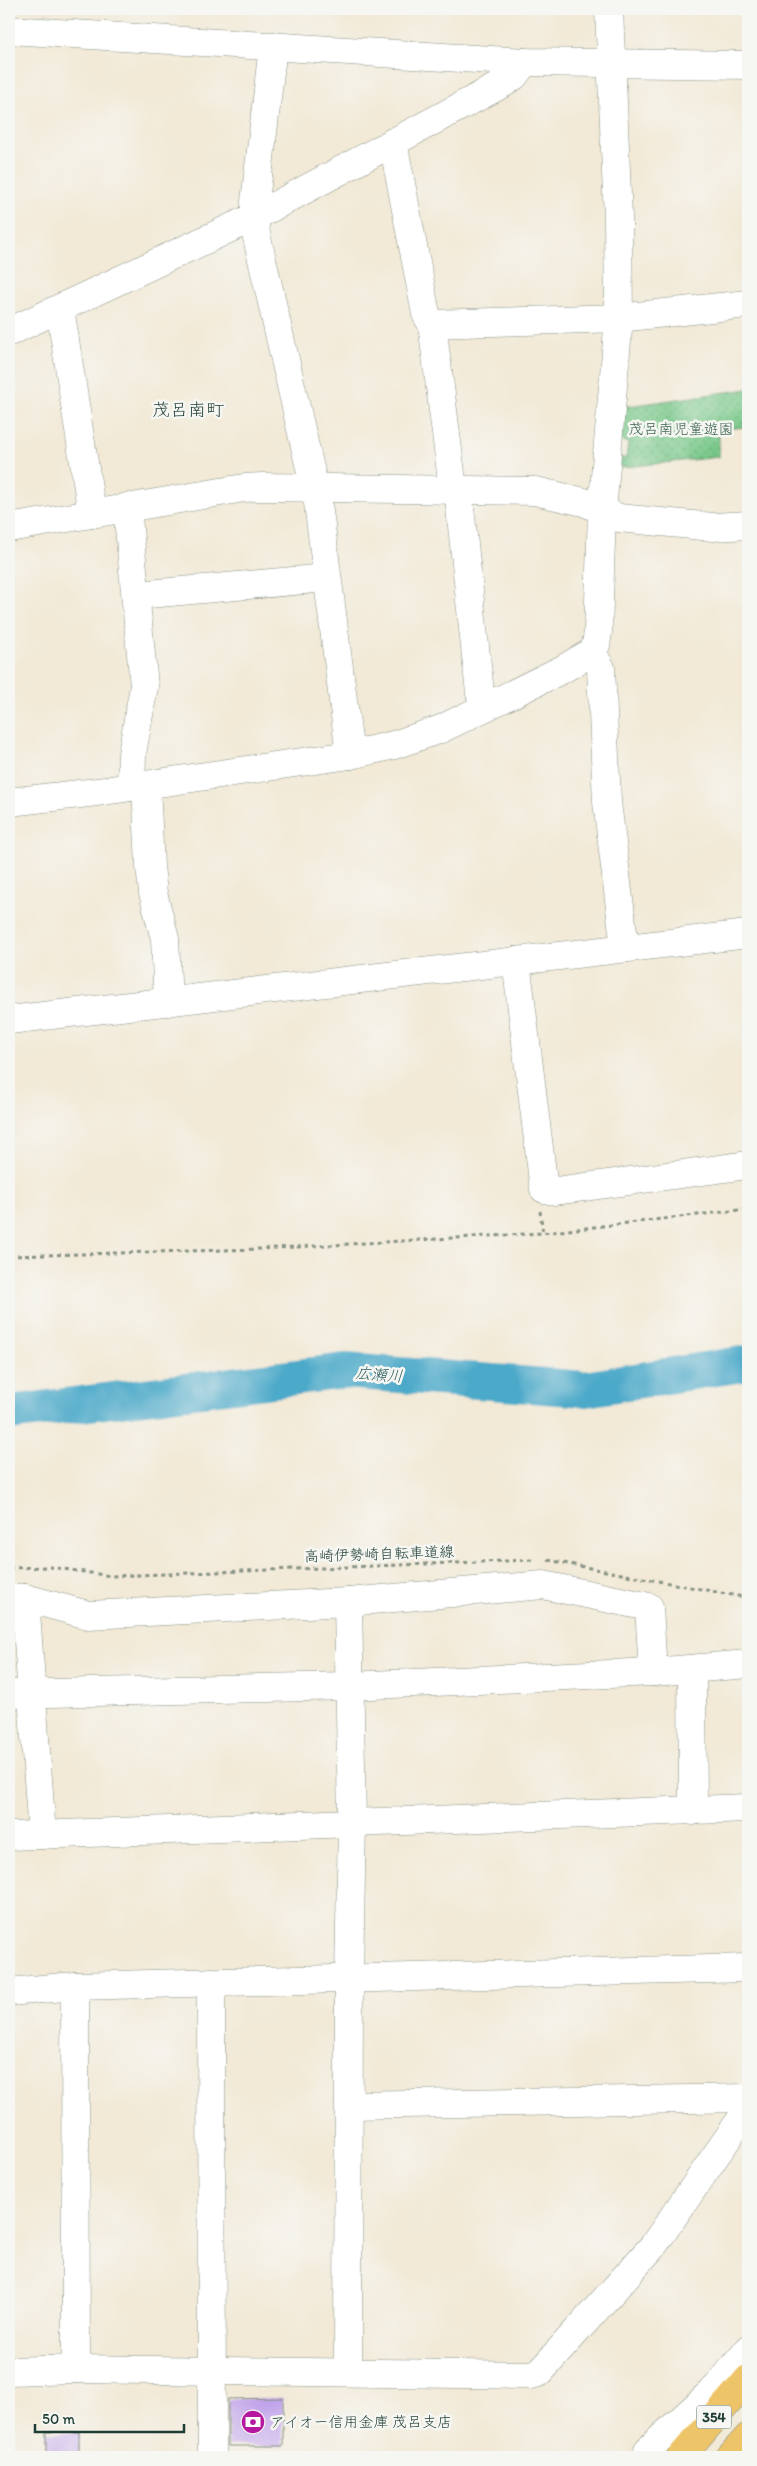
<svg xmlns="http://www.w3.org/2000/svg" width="757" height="2466" viewBox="0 0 757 2466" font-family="Itim,'Klee One',sans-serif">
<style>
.park{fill:url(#park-dots);stroke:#4c825e}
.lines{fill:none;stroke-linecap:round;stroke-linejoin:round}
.river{stroke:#4ba9c9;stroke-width:36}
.building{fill:#c0a1ea}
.minor-casing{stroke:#889385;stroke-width:29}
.highway-casing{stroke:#889385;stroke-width:29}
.path{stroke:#889385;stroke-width:3;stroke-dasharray:4 4;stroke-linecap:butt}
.minor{stroke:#fff;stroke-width:28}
.highway{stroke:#eec469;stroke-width:28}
.labels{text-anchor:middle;stroke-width:5;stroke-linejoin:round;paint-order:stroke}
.shield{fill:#f6f6f2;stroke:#60746d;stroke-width:1}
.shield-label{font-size:14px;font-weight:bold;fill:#1f3d34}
.park-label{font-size:15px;fill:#356049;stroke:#f6f6f2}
.street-label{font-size:15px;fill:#1f3d34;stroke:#f6f6f2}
.poi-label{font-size:15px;fill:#1f3d34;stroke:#f6f6f2;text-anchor:start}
.water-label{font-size:16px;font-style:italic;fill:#2c5d61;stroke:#f6f6f2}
.quarter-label{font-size:18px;fill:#1f3d34;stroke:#f6f6f2}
</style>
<defs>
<pattern id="park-dots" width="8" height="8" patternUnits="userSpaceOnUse" patternTransform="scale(1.25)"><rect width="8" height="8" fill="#78c889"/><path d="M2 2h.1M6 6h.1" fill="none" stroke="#62a471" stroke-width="1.8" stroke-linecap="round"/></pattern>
</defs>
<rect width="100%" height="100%" fill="#f6f6f2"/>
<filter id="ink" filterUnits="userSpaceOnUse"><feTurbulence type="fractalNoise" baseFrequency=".02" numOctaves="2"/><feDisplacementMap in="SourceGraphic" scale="10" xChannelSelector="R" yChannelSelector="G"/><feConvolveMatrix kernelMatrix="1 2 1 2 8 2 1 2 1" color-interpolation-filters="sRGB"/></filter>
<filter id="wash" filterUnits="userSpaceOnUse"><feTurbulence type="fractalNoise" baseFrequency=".0096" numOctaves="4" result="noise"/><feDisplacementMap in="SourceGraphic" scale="20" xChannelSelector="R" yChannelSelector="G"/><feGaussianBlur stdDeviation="1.12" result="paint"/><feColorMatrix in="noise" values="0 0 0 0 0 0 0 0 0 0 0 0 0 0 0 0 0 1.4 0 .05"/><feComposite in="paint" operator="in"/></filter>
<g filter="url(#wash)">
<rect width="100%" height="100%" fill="#f2e9d6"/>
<!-- park -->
<path class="park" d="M748,389V427L719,429V457L616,468L617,458H626L628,443L619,440L622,407Z"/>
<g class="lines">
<!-- river -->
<path class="river" d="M9,1413L345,1371L585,1389L748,1363"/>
</g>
<g id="blocks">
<!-- building -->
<g class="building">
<path d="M283,2398V2446H228V2399Z"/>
<rect x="46" y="2432" width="33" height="25"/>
</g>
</g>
</g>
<g filter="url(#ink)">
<use href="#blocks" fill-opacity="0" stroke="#889385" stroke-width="1"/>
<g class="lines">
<!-- minor casing -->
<g class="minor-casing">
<g id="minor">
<path d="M9,30L525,62L748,65"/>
<path d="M273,46L255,202V229L318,503L350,755"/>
<path d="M393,142L426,314L432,324L453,489"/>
<path d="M60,308L92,514"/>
<path d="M432,324L619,318L748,304"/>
<path d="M9,332L254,217L504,83L514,76L525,62"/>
<path d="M458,489L480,693L486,707"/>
<path d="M127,507L144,686L132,754L131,787"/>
<path d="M9,528L244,488L262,487L535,491L584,502L619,518L713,527L748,525"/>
<path d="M137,595L327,578"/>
<path d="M592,652L601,668L607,802L625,948"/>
<path d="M146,785L150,866L153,893L165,939L168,1002"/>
<path d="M9,802L97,792L288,764L350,755L394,745L441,729L563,669L592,652L596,645L598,632L602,511L619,318L618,218L609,9"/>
<path d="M516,961L544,1189L555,1191L748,1165"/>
<path d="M9,1020L748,934"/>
<path d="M9,1598H25L88,1615L348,1602L543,1585L649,1607L653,1672"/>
<path d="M25,1598L42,1835"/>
<path d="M348,1602L352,1822L349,1978L348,2372"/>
<path d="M692,1669L693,1811"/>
<path d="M9,1694L349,1686L653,1672L748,1664"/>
<path d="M9,1836L748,1808"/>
<path d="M211,1982L212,2457"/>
<path d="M75,1986L76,2369"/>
<path d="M9,1992L75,1986L748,1968"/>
<path d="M349,2105L748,2098"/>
<path d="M9,2371L76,2369L530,2375L539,2373L653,2246L748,2109"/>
<path d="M648,2450L717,2387L748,2350"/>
</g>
</g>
<!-- highway casing -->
<g class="highway-casing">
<g id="highway">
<path d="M681,2457L748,2379"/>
<path d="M730,2457L748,2437"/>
</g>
</g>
<!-- path -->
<g class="path">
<path d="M540,1211L543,1233"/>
<path d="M9,1256L260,1249L543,1233L748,1209"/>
<path d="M548,1560L748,1598"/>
<path d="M9,1568L50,1567L111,1576L532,1560"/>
</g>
<!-- minor -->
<use href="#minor" class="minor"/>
<!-- highway -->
<use href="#highway" class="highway"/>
</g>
</g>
<!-- icons -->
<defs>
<g id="bank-disc" transform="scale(1.25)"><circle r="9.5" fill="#b5179e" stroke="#f6f6f2"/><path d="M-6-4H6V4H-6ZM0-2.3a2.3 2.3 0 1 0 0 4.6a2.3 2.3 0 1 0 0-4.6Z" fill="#fff"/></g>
</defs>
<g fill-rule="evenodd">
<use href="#bank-disc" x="253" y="2422"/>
</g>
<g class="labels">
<!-- shield labels -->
<rect class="shield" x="696.5" y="2405.5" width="35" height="23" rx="4"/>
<g class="shield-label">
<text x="714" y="2422">354</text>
</g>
<!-- park labels -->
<g class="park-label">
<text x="681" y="434">茂呂南児童遊園</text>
</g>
<!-- street labels -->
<g class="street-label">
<text transform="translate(379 1554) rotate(-2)" y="5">高崎伊勢崎自転車道線</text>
</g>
<!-- poi labels -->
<g class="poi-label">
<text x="270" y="2427">アイオー信用金庫 茂呂支店</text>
</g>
<!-- water labels -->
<g class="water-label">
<text transform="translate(379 1374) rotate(4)" y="6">広瀬川</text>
</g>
<!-- quarter labels -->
<g class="quarter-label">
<text x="188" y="416">茂呂南町</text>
</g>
</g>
<!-- margin -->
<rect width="757" height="2466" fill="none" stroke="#f6f6f2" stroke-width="30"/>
<!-- scale -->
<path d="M35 2424v8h149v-8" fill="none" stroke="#1f3d34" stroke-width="2.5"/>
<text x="42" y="2424" font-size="15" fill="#1f3d34" stroke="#f6f6f2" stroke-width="4" paint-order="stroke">50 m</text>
</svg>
